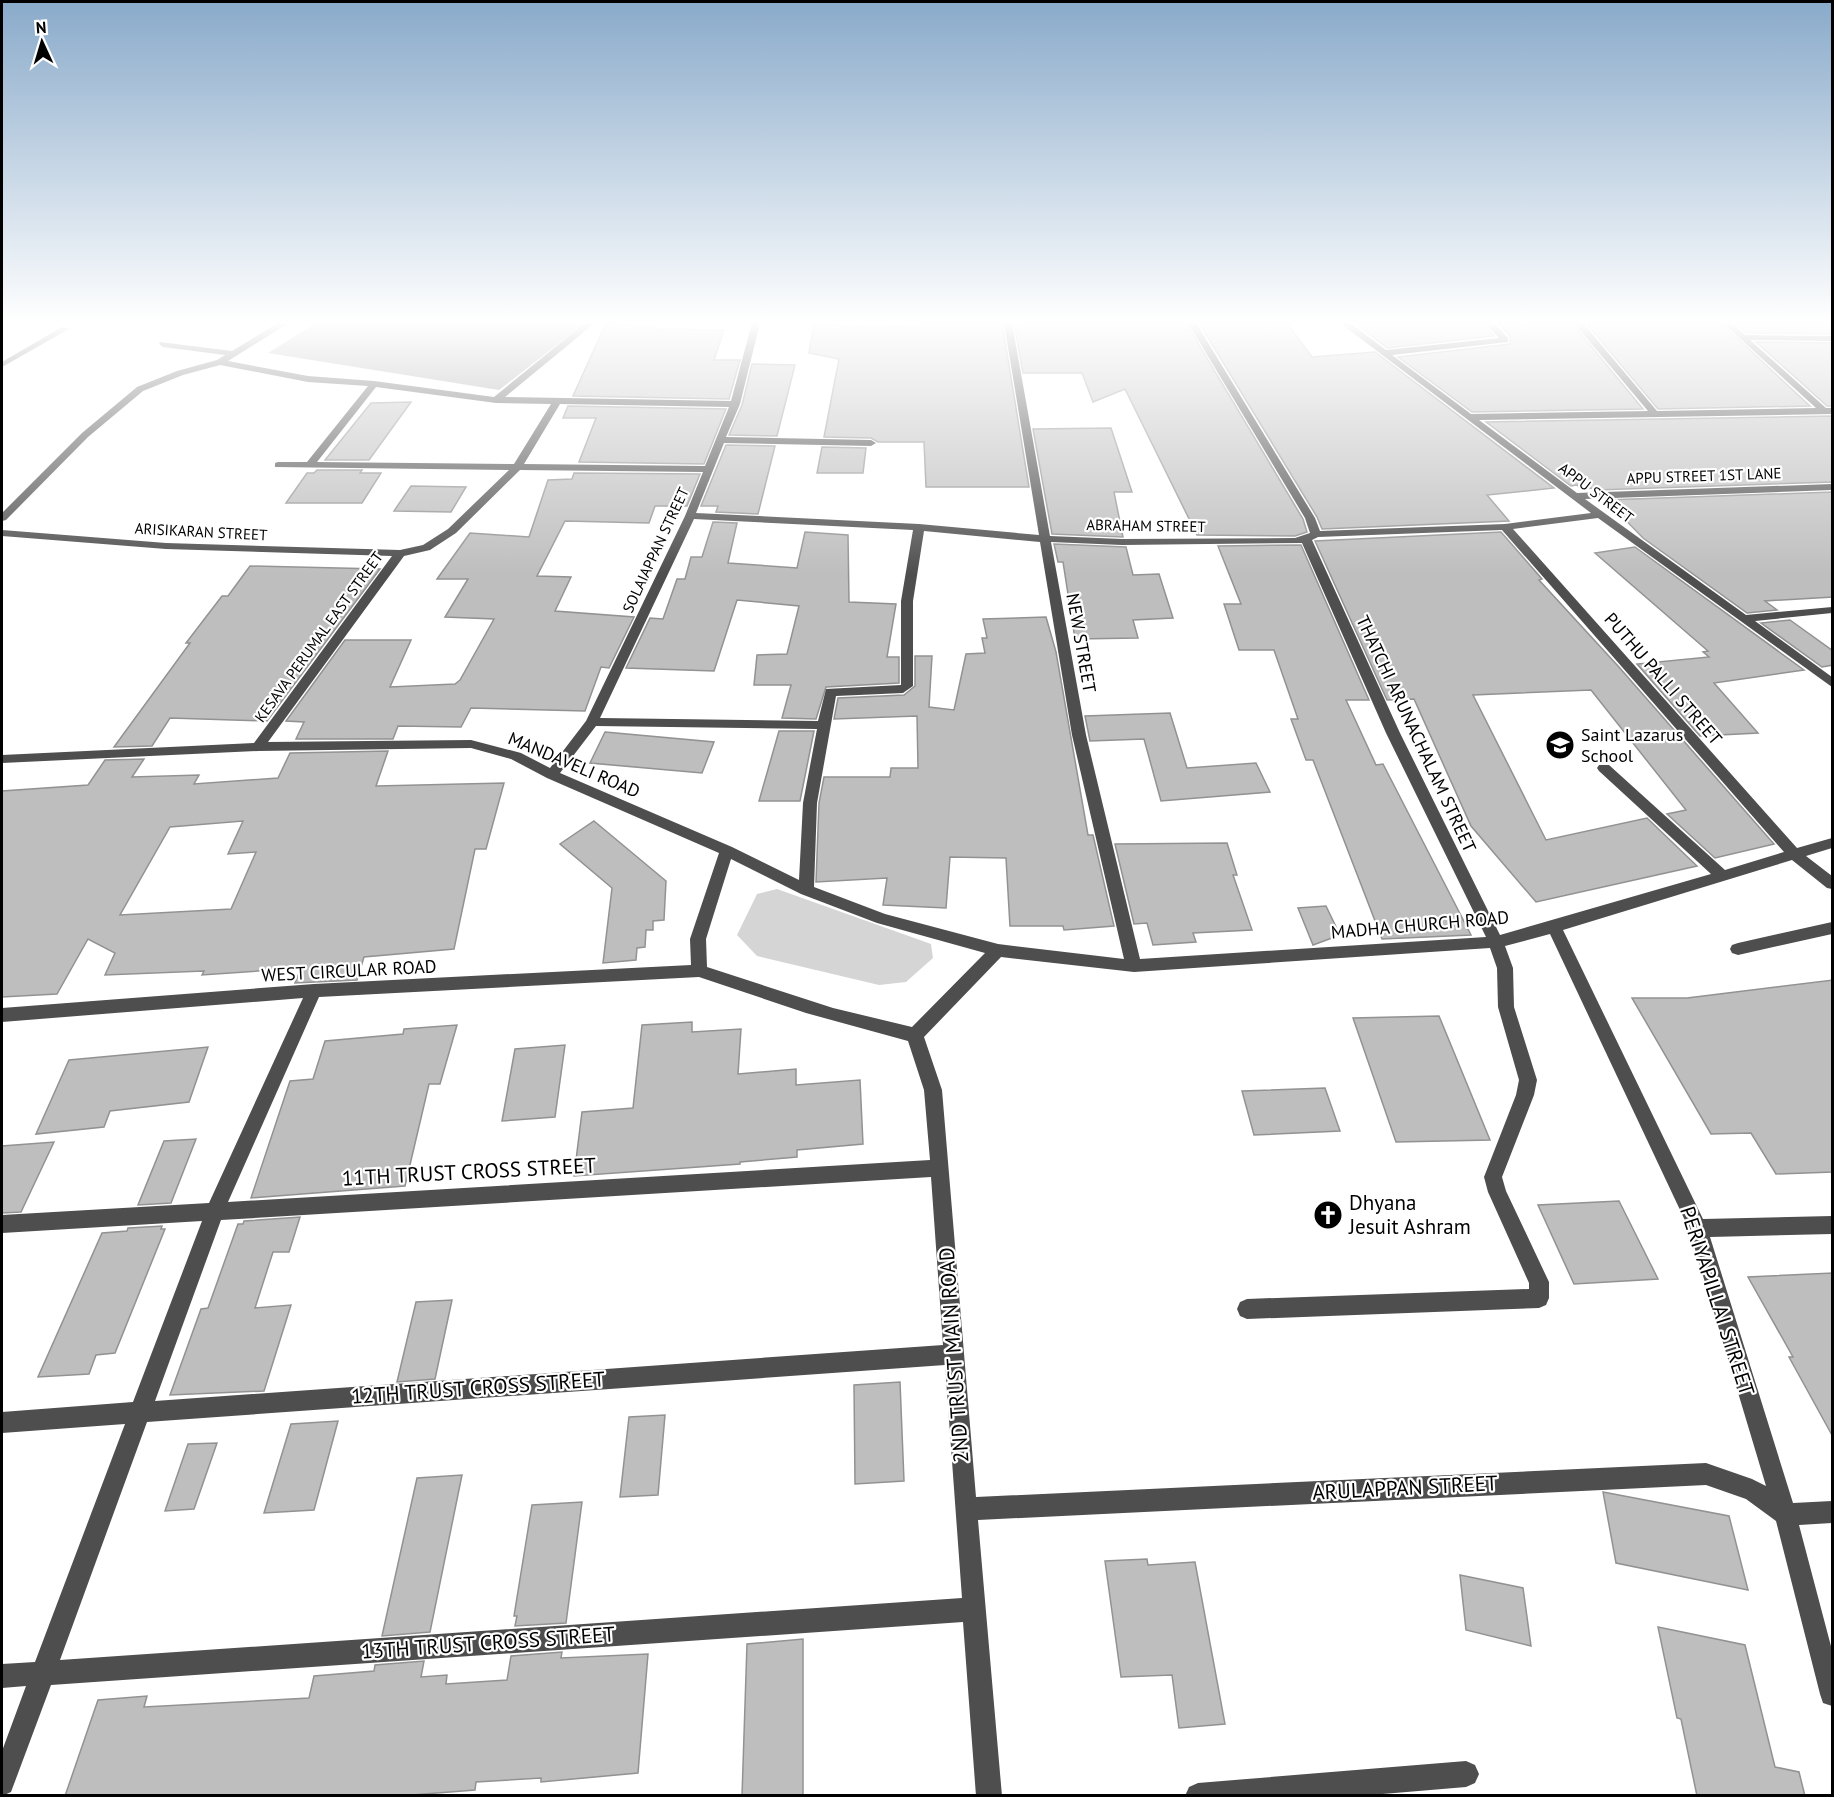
<svg xmlns="http://www.w3.org/2000/svg" width="1834" height="1797" viewBox="0 0 1834 1797" font-family="'PT Sans',sans-serif">
<style>
.green{fill:#d5d5d5}
.water{fill:#9c9c9c}
.building{fill:#bebebe;stroke:#929292;stroke-width:1.5;fill-rule:evenodd}
.lines{fill:none;stroke-linecap:round;stroke-linejoin:round}
.minor{fill:#4e4e4e;fill-rule:evenodd}
.labels{text-anchor:middle;stroke-width:4.5;stroke-linejoin:round;paint-order:stroke}
.far-street-label{font-size:15px;fill:#000;stroke:#fff}
.street-label{font-size:18px;fill:#000;stroke:#fff}
.poi-label{font-size:18px;fill:#000;stroke:#fff;text-anchor:start}
.near-street-label{font-size:21px;fill:#000;stroke:#fff}
.near-poi-label{font-size:21px;fill:#000;stroke:#fff;text-anchor:start}
</style>
<rect width="100%" height="100%" fill="#fff"/>
<!-- green -->
<path class="green" d="M777,889L931,944L933,958L906,982L879,985L757,956L737,935L757,894Z"/>
<!-- water -->
<path class="water" d="M316,323H585L499,390L268,353Z"/>
<!-- building -->
<g class="building">
<path d="M606,323L662,329L724,330L714,360H740L729,399L573,396Z"/>
<path d="M922,323H1002L1029,487H926L924,442H878L871,438L824,437L839,359L809,353L814,324L867,327L923,326Z"/>
<path d="M1014,323H1186L1303,519L1307,532L1295,536L1197,535L1125,389L1093,402L1082,373H1023Z"/>
<path d="M1199,323H1287L1312,357L1375,352L1554,488L1487,495L1509,521L1322,529L1317,517Z"/>
<path d="M1355,323H1483L1494,336L1387,348Z"/>
<path d="M1498,323H1572L1643,409L1472,412L1398,357L1510,344V336Z"/>
<path d="M1586,323H1721L1810,406L1658,409Z"/>
<path d="M1736,323H1833V334L1746,333Z"/>
<path d="M1756,342L1833,343V406H1827Z"/>
<path d="M752,364L795,365L777,436L729,435L742,405Z"/>
<path d="M411,402L369,460H325L371,403Z"/>
<path d="M568,406L726,409L704,464L579,462L596,418H563Z"/>
<path d="M1832,416L1833,482L1596,490L1594,488L1581,489L1577,485L1571,486L1486,422Z"/>
<path d="M1111,428L1132,492H1114L1123,537L1052,534L1033,429Z"/>
<path d="M726,445L775,446L758,514L716,512L718,506H701Z"/>
<path d="M822,447L866,448L863,473H817Z"/>
<path d="M317,470H362L360,473H381L362,503H286L307,473H314Z"/>
<path d="M574,473L700,474L687,506H655L649,523L565,521L537,576L571,577L555,611L634,617L609,668L601,667L585,711L471,708L461,727L398,726L393,739H296L304,722L286,721L345,640H411L390,687L455,684L460,680L494,619L445,617L468,579H437L470,533L529,537L548,480L572,479Z"/>
<path d="M411,486L466,487L451,512L394,511Z"/>
<path d="M1833,492V597L1765,601L1777,610L1747,613L1643,538L1606,500Z"/>
<path d="M713,522L737,523L728,563L797,568L805,532L848,535L849,602L896,604L887,657H899V683L826,687L816,719L782,718L791,685H754L757,655L787,654L799,606L737,600L714,671L626,668L650,618L663,619L677,579H685L691,557H702Z"/>
<path d="M1501,532L1542,579L1539,580L1618,666L1774,844L1715,858L1667,814L1686,810L1591,690L1473,695L1546,840L1647,818L1697,866L1536,902L1471,826L1414,699L1387,700L1315,541Z"/>
<path d="M1054,544L1126,547L1133,575L1159,574L1173,618L1133,620L1138,638L1075,639L1063,562H1058Z"/>
<path d="M1301,545L1369,700H1346L1376,765L1383,764L1471,935L1382,939L1313,760H1306L1291,719H1298L1274,650H1239L1224,604H1241L1218,546Z"/>
<path d="M1635,547L1804,670L1714,683L1758,733L1700,736L1637,664L1709,657L1703,652L1708,651L1595,553Z"/>
<path d="M250,566L380,569L267,721L170,718L152,746L114,747L190,643H186L222,596H228Z"/>
<path d="M1046,617L1056,652L1088,835H1093L1114,926L1064,930L1063,926H1010L1006,858L950,857L946,908L883,905L887,878L816,882L819,803L824,777H890L891,768H918L917,716L834,719L838,698L904,695L915,686V656H932L929,707L954,710L966,654L985,653L982,638H987L983,619Z"/>
<path d="M1790,620L1833,651V665L1822,667L1761,623Z"/>
<path d="M1170,713L1187,768L1256,763L1270,792L1161,801L1144,739L1090,741L1085,716Z"/>
<path d="M779,731H814L800,801H759Z"/>
<path d="M605,732L714,742L702,773L590,763Z"/>
<path d="M388,751L376,786L504,783L486,849H475L454,949L364,957L357,980L295,983L301,968L202,975L204,971L105,975L115,953L88,939L57,994L2,997V791L88,785L105,760L144,759L132,777L199,775L194,784L278,778L290,753ZM243,821L228,854L256,852L231,909L120,915L170,827Z"/>
<path d="M594,821L666,881L664,920L653,921V930H646L645,947L637,948L636,960L603,963L612,888L560,844Z"/>
<path d="M1227,843L1237,875H1233L1252,930L1193,933L1196,942L1153,945L1147,923L1134,924L1115,844Z"/>
<path d="M1326,906L1340,935L1313,945L1298,908Z"/>
<path d="M1833,980V1172L1776,1174L1751,1133L1711,1134L1632,998H1687Z"/>
<path d="M1439,1016L1490,1140L1396,1142L1353,1018Z"/>
<path d="M692,1022V1032L741,1029L738,1074L796,1069V1085L860,1080L863,1144L797,1150V1157L740,1162V1164L574,1176L582,1112L633,1108L642,1025Z"/>
<path d="M457,1025L440,1084H429L405,1186L251,1198L290,1081L313,1079L325,1041L403,1034L404,1029Z"/>
<path d="M565,1045L555,1117L502,1121L515,1049Z"/>
<path d="M208,1047L189,1102L110,1111L104,1127L36,1134L69,1060Z"/>
<path d="M1325,1088L1340,1131L1254,1135L1242,1091Z"/>
<path d="M196,1139L171,1203L138,1205L164,1141Z"/>
<path d="M54,1142L21,1212L2,1213V1146Z"/>
<path d="M1619,1201L1658,1279L1574,1284L1538,1205Z"/>
<path d="M300,1217L289,1252H273L255,1308L291,1305L264,1391L170,1395L201,1309L208,1308L238,1224H243L244,1221Z"/>
<path d="M162,1226L161,1229H165L115,1353L96,1355L89,1374L38,1377L102,1233L127,1231L128,1228Z"/>
<path d="M1833,1273V1437L1789,1357H1793L1748,1277Z"/>
<path d="M452,1300L435,1379L397,1382L416,1302Z"/>
<path d="M900,1382L904,1481L855,1484L854,1385Z"/>
<path d="M665,1415L658,1495L620,1497L629,1417Z"/>
<path d="M338,1421L314,1510L264,1513L291,1424Z"/>
<path d="M217,1443L194,1509L165,1511L188,1444Z"/>
<path d="M462,1475L430,1632L382,1636L417,1478Z"/>
<path d="M1603,1492L1729,1516L1748,1590L1616,1563Z"/>
<path d="M582,1502L566,1623L515,1626L517,1616H514L532,1505Z"/>
<path d="M1147,1559L1148,1565L1195,1562L1225,1724L1179,1728L1172,1675L1121,1677L1105,1561Z"/>
<path d="M1460,1575L1523,1588L1531,1646L1466,1630Z"/>
<path d="M1658,1627L1745,1645L1775,1767L1799,1772L1805,1796H1697L1681,1719L1677,1718Z"/>
<path d="M803,1639V1796H742L747,1644Z"/>
<path d="M562,1652L561,1658L648,1654L638,1773L541,1782V1778L476,1782L475,1790L399,1796H65L98,1700L147,1696L144,1707L309,1698L314,1676L374,1671L375,1665L424,1661L421,1677L447,1675L446,1684L507,1680L511,1656Z"/>
</g>
<g class="lines">
<!-- minor -->
<g class="minor">
<path d="M278,323H289L228,361L308,376L374,381L494,397L585,323H595L505,397L731,401L752,323H760L740,404L726,437L871,440L876,443L871,446L724,443L696,513L919,524L1039,535L1004,323H1012L1050,536L1122,539L1295,538L1310,533L1305,518L1188,323H1196L1315,518L1320,531L1505,524L1591,513L1340,323H1350L1386,350L1499,338L1485,323H1494L1508,338V342L1392,355L1471,414L1648,411L1574,323H1583L1657,411L1816,408L1723,323H1732L1745,335L1832,336V341L1750,340L1826,408H1832V414L1479,420L1577,493L1832,484V490L1585,499L1746,615L1832,607V613L1755,621L1832,677V687L1598,518L1513,529L1797,848L1832,838V848L1806,856L1832,876V889L1827,888L1792,860L1563,930L1703,1219L1832,1216V1234L1710,1237L1793,1503L1832,1501V1523L1799,1525L1832,1650V1706L1823,1703L1820,1694L1776,1521L1746,1499L1706,1485L978,1520L1002,1796H976L963,1622L51,1685L11,1792L2,1796V1751L26,1686L2,1688V1664L35,1662L125,1424L2,1433V1412L133,1402L202,1221L2,1233V1215L209,1203L303,998L2,1022V1008L314,984L691,965L690,939L719,853L547,778L511,759L471,748L258,751L2,763V755L254,743L392,556L166,549L2,536V530L166,543L400,550L423,545L448,529L509,470L275,467V463L278,462H307L368,386L308,382L220,365L183,375L143,391L88,437L6,520L2,521V513L82,433L137,387L177,371L217,360L225,355L163,347L159,344L160,342L232,351ZM376,387L496,403L551,404L514,464L317,462ZM560,404L729,407L705,466L524,464ZM520,470L703,472L685,516L586,721L550,768L521,753L471,740L268,742L404,556L430,550L456,533ZM694,519L913,530L901,601V685L826,689L818,721L600,718ZM1502,530L1784,852L1725,870L1609,765H1599L1597,768L1599,771L1711,874L1500,935L1400,733L1312,540L1318,537ZM924,531L1040,542L1072,735L1124,959L998,944L885,914L814,887L817,803L836,696L903,693L913,686V601ZM1051,542L1122,545L1302,543L1386,733L1486,937L1140,959L1086,735ZM596,726L817,729L803,803L799,880L732,847L560,773ZM731,859L801,894L877,923L985,953L912,1027L833,1008L707,967L706,939ZM1550,934L1689,1229L1766,1486L1752,1479L1706,1463L976,1497L942,1090L924,1037L1001,957L1134,972L1490,948L1497,968L1498,1007L1519,1080L1516,1095L1484,1177L1488,1192L1529,1283V1289L1247,1299L1240,1302L1237,1309L1240,1316L1247,1319L1539,1308L1546,1305L1549,1298V1282L1506,1191L1502,1177L1534,1095L1537,1080L1514,1007L1513,968L1505,946ZM699,977L806,1013L908,1041L924,1090L930,1160L228,1202L319,997ZM931,1177L943,1345L155,1401L221,1220ZM945,1365L962,1598L60,1660L147,1422Z"/>
<path d="M62,327L69,329L2,367V362Z"/>
<path d="M1832,922V934L1738,955L1732,953L1730,949L1732,945L1738,943Z"/>
<path d="M1466,1761L1475,1765L1479,1774L1475,1783L1466,1787L1359,1796H1185L1189,1787L1198,1783Z"/>
</g>
</g>
<!-- sky -->
<linearGradient id="sky" x2="0" y2="1"><stop stop-color="#89aaca"/><stop offset="0.56" stop-color="#fff"/><stop offset="1" stop-color="#fff" stop-opacity="0"/></linearGradient>
<rect width="1834" height="575" fill="url(#sky)"/>
<!-- icons -->
<defs>
<g id="school-disc" transform="scale(1.5)"><circle r="9.5" fill="#000" stroke="#fff"/><path d="M0-5L7-2L0 1L-7-2ZM-4 1L0 2.5L4 1V4Q0 6-4 4Z" fill="#fff"/></g>
<g id="church-disc" transform="scale(1.5)"><circle r="9.5" fill="#000" stroke="#fff"/><path d="M-1.2-6h2.4v3.5h3.3v2.4h-3.3V6h-2.4V-.1h-3.3v-2.4h3.3Z" fill="#fff"/></g>
</defs>
<g fill-rule="evenodd">
<use href="#school-disc" x="1560" y="745"/>
<use href="#church-disc" x="1328" y="1215"/>
</g>
<g class="labels">
<!-- far-street labels -->
<g class="far-street-label">
<text transform="translate(1704 476) rotate(-2)" y="5">APPU STREET 1ST LANE</text>
<text transform="translate(1596 493) rotate(37)" y="5">APPU STREET</text>
<text transform="translate(1146 526) rotate(1)" y="5">ABRAHAM STREET</text>
<text transform="translate(201 532) rotate(3)" y="5">ARISIKARAN STREET</text>
<text transform="translate(656 550) rotate(-65)" y="5">SOLAIAPPAN STREET</text>
<text transform="translate(319 637) rotate(-54)" y="5">KESAVA PERUMAL EAST STREET</text>
</g>
<!-- street labels -->
<g class="street-label">
<text transform="translate(1081 643) rotate(80)" y="6">NEW STREET</text>
<text transform="translate(1663 679) rotate(49)" y="6">PUTHU PALLI STREET</text>
<text transform="translate(1416 734) rotate(65)" y="6">THATCHI ARUNACHALAM STREET</text>
<text transform="translate(574 765) rotate(23)" y="6">MANDAVELI ROAD</text>
<text transform="translate(1420 925) rotate(-5)" y="6">MADHA CHURCH ROAD</text>
<text transform="translate(349 971) rotate(-3)" y="6">WEST CIRCULAR ROAD</text>
</g>
<!-- poi labels -->
<g class="poi-label">
<text x="1581" y="741">Saint Lazarus<tspan x="1581" dy="21">School</tspan></text>
</g>
<!-- near-street labels -->
<g class="near-street-label">
<text transform="translate(469 1172) rotate(-3)" y="7">11TH TRUST CROSS STREET</text>
<text transform="translate(1717 1301) rotate(72)" y="7">PERIYAPILLAI STREET</text>
<text transform="translate(954 1355) rotate(-94)" y="7">2ND TRUST MAIN ROAD</text>
<text transform="translate(478 1388) rotate(-4)" y="7">12TH TRUST CROSS STREET</text>
<text transform="translate(1405 1488) rotate(-3)" y="7">ARULAPPAN STREET</text>
<text transform="translate(488 1643) rotate(-4)" y="7">13TH TRUST CROSS STREET</text>
</g>
<!-- near-poi labels -->
<g class="near-poi-label">
<text x="1349" y="1210">Dhyana<tspan x="1349" dy="24">Jesuit Ashram</tspan></text>
</g>
</g>
<!-- border -->
<rect width="1834" height="1797" fill="none" stroke="#000000" stroke-width="6"/>
<!-- north arrow -->
<g transform="translate(42 42) rotate(356)" stroke="#ffffff" stroke-width="4.5" paint-order="stroke">
<path d="M0-4.5L10 22L0 15L-10 22Z" fill="#000000"/>
<text y="-9" font-size="16" font-weight="bold" text-anchor="middle" fill="#000000">N</text>
</g>
</svg>
